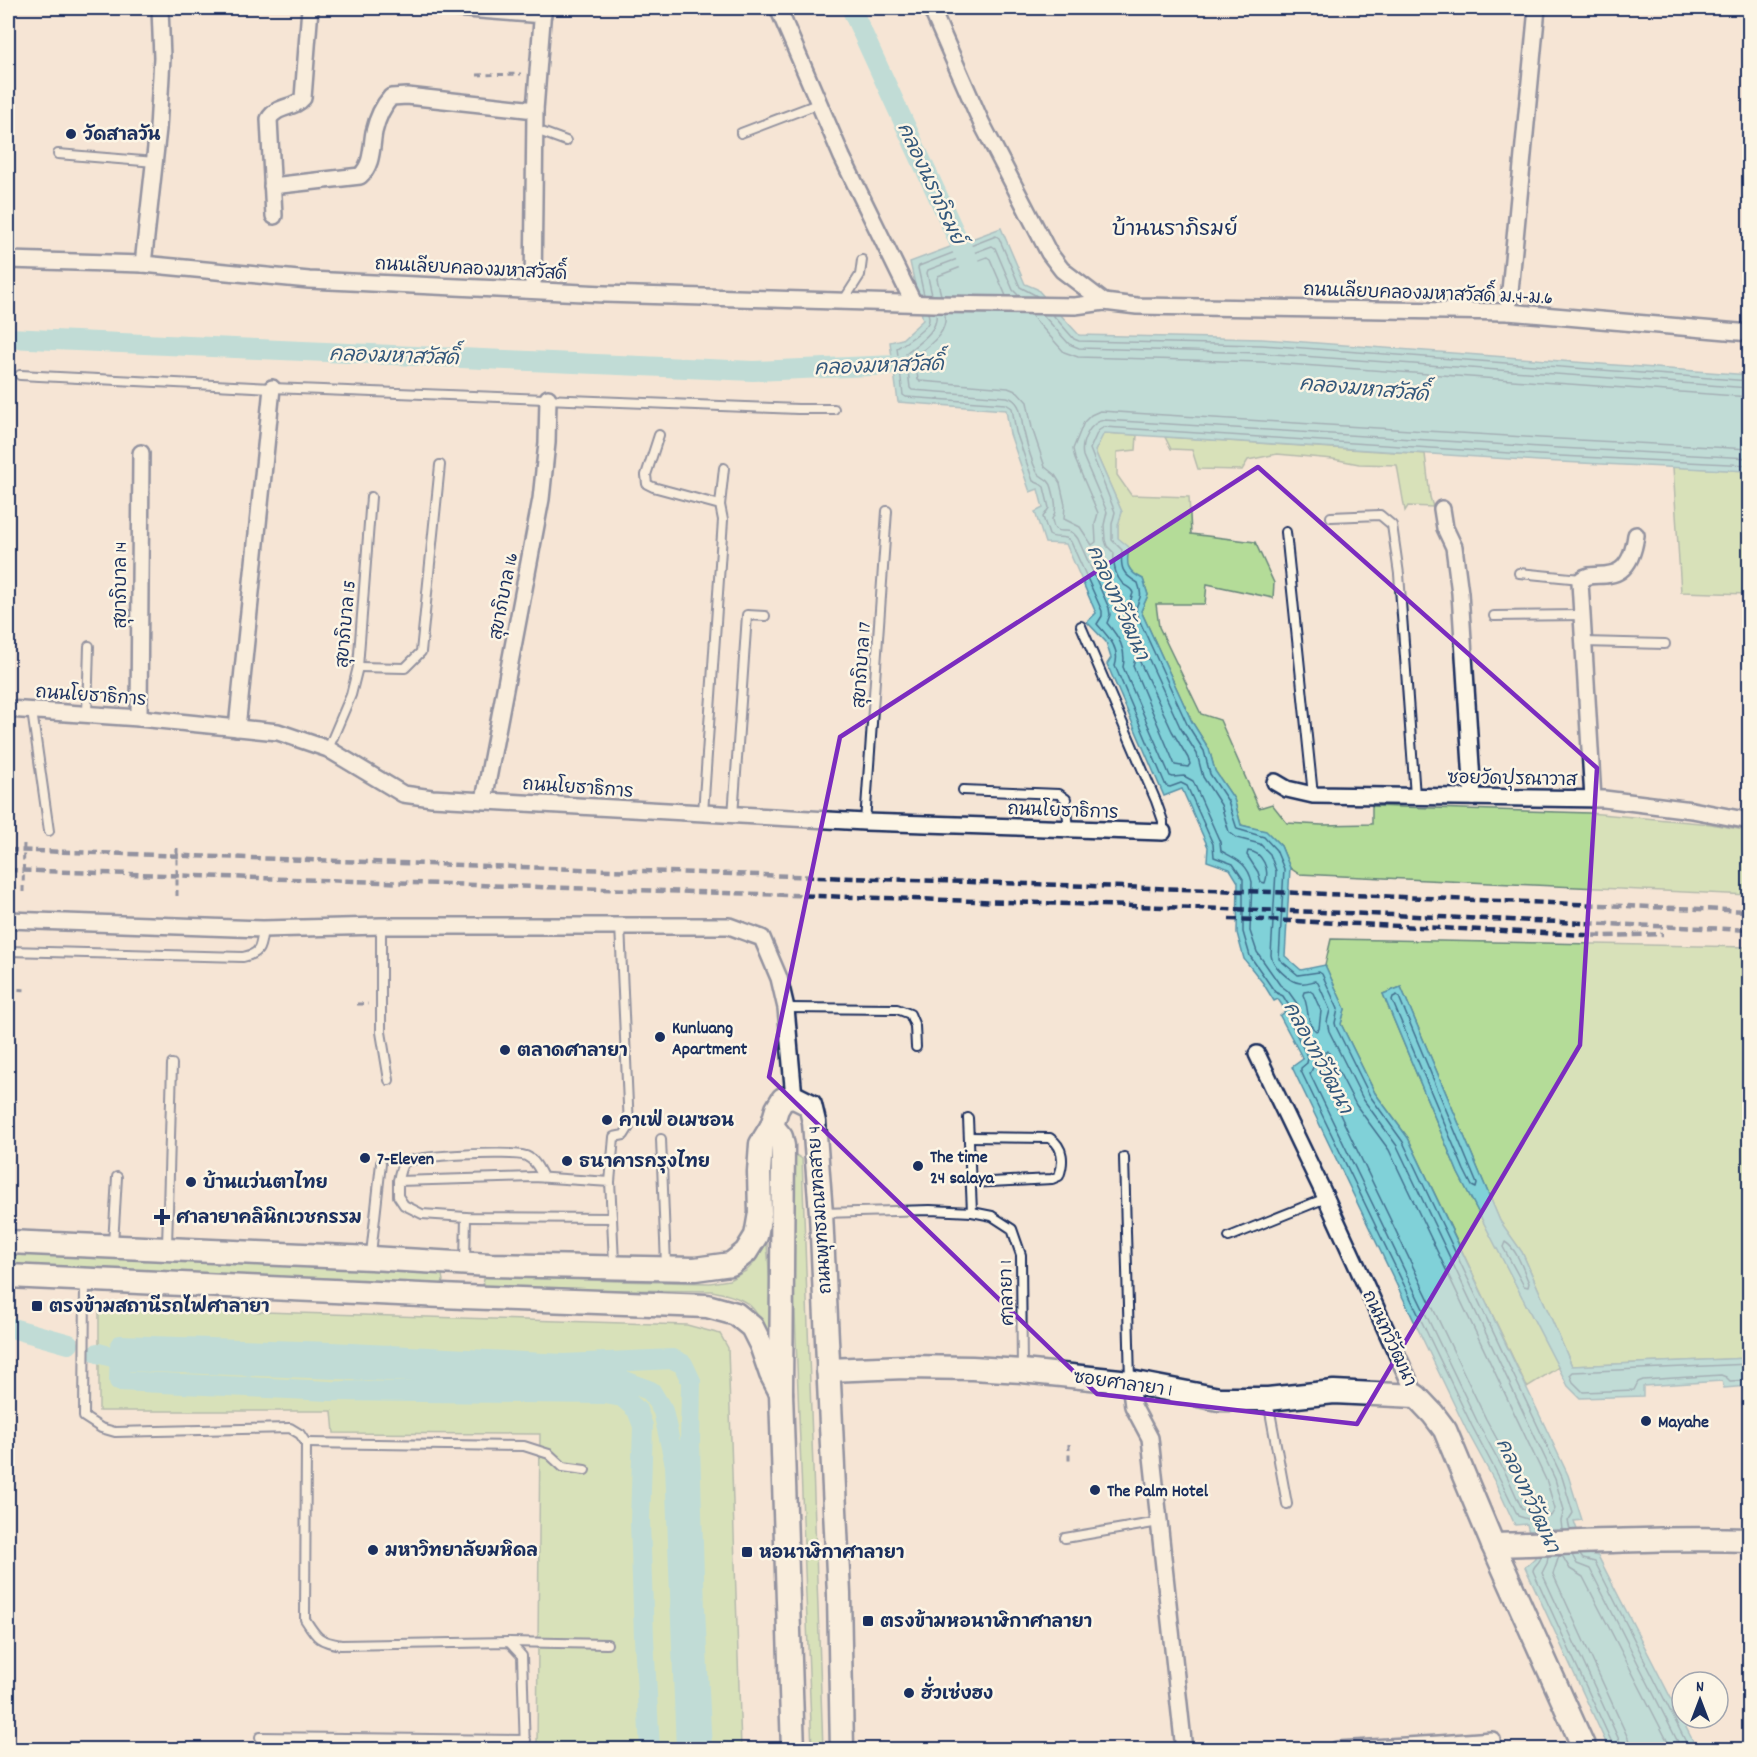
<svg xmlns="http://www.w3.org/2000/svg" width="1757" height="1757" viewBox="0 0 1757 1757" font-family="Dekko,'Playpen Sans Thai',sans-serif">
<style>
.green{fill:#b4dc98;stroke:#68867b;stroke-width:1.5}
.water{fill:#80d1d8;stroke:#5890a7;stroke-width:1.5}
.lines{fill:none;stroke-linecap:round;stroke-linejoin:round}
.shore{stroke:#43708f;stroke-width:1.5}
.canal{stroke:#80d1d8;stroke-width:20}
.lane-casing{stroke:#1b2f5e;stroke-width:12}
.street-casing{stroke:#1b2f5e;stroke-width:20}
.secondary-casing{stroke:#1b2f5e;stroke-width:27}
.path{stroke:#1b2f5e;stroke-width:3;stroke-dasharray:6 4.5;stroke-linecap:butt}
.lane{stroke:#fcf5e5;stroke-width:8}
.street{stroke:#fcf5e5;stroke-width:15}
.secondary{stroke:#fcf5e5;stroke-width:22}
.rail{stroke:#1b2f5e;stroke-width:4.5;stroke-dasharray:9 4.5;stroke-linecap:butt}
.marked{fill:none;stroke:#7b2cbf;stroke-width:4.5;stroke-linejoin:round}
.poi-dot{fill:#1b2f5e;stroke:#fcf5e5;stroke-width:2}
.labels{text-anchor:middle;stroke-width:5;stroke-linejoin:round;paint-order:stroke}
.poi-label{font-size:18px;font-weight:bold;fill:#1b2f5e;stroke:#fcf5e5;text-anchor:start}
.street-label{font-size:18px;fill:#1b2f5e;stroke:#fcf5e5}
.water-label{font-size:20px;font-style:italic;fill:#34587c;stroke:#fcf5e5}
.quarter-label{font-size:21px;fill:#1b2f5e;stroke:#fcf5e5}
</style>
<rect width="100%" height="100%" fill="#f5e5d5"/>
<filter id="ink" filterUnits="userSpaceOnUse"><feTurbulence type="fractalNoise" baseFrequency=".0167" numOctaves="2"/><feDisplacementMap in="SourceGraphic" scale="12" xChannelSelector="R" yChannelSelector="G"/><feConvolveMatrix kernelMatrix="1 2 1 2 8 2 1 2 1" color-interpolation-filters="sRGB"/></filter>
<g filter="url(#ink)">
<!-- green -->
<g class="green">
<path d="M1103,433L1137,435L1136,450L1117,452V475L1131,495L1189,497L1191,534L1255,542L1274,583L1273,598L1207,584L1205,604H1156L1159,627L1201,714L1220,720L1259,808L1272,804L1287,823L1322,825L1372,824V806L1589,813L1711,824L1749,831V895L1299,874L1290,868L1281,846L1266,832L1241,825L1234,799L1215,771L1209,749L1192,722L1141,611L1148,595L1143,579L1133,574L1126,563L1118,539V525L1122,512L1095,451Z"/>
<path d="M1165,437L1425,454L1430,497L1433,507L1408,506L1405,511L1397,465L1359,464L1333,459L1277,454L1248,460L1242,470L1198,469L1192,450L1171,449Z"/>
<path d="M1673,467L1749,471V594L1681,592Z"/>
<path d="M1331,939L1749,947V1358L1572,1366L1522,1252L1500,1221L1401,987L1383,994L1458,1173L1559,1367L1527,1387L1408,1138L1375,1093L1341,1024L1345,1009L1325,965Z"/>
<path d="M796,1155L802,1159L823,1749H812L789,1160L791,1156Z"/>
<path d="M766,1232L771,1294V1343C755,1307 753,1299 712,1291L489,1289L483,1287L484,1278L489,1275L614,1281L710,1283L729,1280L746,1271L754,1263Z"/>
<path d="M15,1253L437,1273L442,1275L443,1281L441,1285L436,1286L14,1265L11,1262Z"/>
<path d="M99,1307L687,1325L720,1334L728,1348L741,1749H537L540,1434L334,1433L332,1411H99Z"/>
</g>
<!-- water -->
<g class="water">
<path d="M1001,228L1025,284L1037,289L1079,335L1262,339L1749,375V471L1539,461L1104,433L1095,451L1122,512L1118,525V538L1129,547C1126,564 1126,571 1143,579L1148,595L1141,611L1192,722L1209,749L1215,771L1234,799L1241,825L1266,831L1281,846L1290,868L1285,956L1301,970L1325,965L1345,1009L1341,1024L1375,1093L1408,1138L1568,1475L1582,1520L1574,1521L1585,1553L1598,1556L1697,1749H1609L1525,1567L1535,1558L1527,1524L1515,1525L1496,1484L1466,1429L1292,1067L1303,1059L1280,1016L1286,1011L1278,999L1274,1001L1263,983L1244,959L1237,933L1238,882L1230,869L1207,861L1208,847L1182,789L1164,796L1107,664L1111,658L1106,642L1087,622L1096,613L1066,544L1045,543L1035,512L1043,508L1038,489L1030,492L1010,434L1006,410L898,402L890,342L902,339L923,320L910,262Z"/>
<path d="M1401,987L1500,1221L1522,1252L1572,1366L1749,1358V1386L1724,1388L1722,1381L1643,1386V1396L1580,1398L1568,1386L1458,1173L1383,994Z"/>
</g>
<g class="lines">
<!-- shore -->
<g class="shore">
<path d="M924,295L918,268L919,266L996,236L999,238L1020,287L1037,296"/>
<path d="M932,295L927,273L928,270L992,246L995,248L1013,290L1019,296"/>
<path d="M941,295L937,279L938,276L987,257L990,259L1006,296"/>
<path d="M928,313C929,316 930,319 928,323C924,331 905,343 897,348L903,395L906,397L1006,404L1012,408L1016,432L1033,481L1040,484L1044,487L1049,508L1043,517L1049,535C1056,540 1066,534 1071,542L1102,611V616L1097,624C1108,636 1121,649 1115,666L1166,786L1170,787L1181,783L1187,786L1213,844L1214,857L1233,864L1243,879V932L1250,956L1275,992L1283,996L1291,1009L1289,1019L1308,1058L1307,1063L1301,1068V1071L1472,1426L1501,1481L1518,1516L1531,1520L1535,1531"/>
<path d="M936,313C939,331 918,343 906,353L910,388L912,390L1007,397C1023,401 1020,418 1024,432C1027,445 1031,460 1037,472C1041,479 1049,477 1052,488C1055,500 1058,509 1052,519C1052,521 1054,528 1055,529C1063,535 1069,525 1078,539L1109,608L1110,615L1107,623C1118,636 1127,649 1123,667L1170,776L1173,777L1184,776L1193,781L1220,842L1221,851C1236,859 1248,863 1252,882L1250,931L1257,952L1280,985L1288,991L1298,1005L1299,1012L1298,1019L1315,1056V1063L1310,1074L1478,1423L1508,1478L1522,1509C1537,1514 1539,1514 1543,1531"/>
<path d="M945,313C948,335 929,344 915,357L918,380L920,381L1008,388L1018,392L1027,402L1032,428L1045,467L1055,475L1060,483L1065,505L1064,519L1080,527L1092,545L1096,542L1095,524L1098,513L1075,459L1073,449L1084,422L1091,415L1100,411L1540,438L1750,449"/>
<path d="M1030,314L1064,352L1078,357L1261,362L1750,397"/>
<path d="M1043,315L1069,344L1079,348L1261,353L1750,388"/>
<path d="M1053,315L1074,339L1079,341L1262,345L1750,381"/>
<path d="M1135,659L1139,660L1172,731L1188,758L1190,764L1188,767L1175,765L1133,666Z"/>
<path d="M1248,851C1263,852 1270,870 1265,883L1261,882L1258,872L1247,855Z"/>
<path d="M1310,991L1313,993L1321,1011L1319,1029L1316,1031C1305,1023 1310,1008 1303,995L1304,992Z"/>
<path d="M1397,995L1399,997L1477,1184L1476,1188L1472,1186L1464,1170L1392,1000L1393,997Z"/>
<path d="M1328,1051L1356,1105L1389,1150L1547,1482L1555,1509L1551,1516L1548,1515L1541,1507L1528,1500L1516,1474L1486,1419L1323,1079L1320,1073L1324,1063V1053Z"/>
<path d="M1505,1242C1518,1250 1523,1270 1529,1283L1528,1287L1524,1286L1503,1247Z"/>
<path d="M1750,1364L1573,1372L1570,1375L1573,1382L1583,1392L1634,1390L1638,1382L1643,1380L1721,1375L1726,1377L1730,1381L1750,1380"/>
<path d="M1562,1530L1561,1521L1564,1510L1555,1479L1397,1146L1363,1099L1329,1031L1327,1022L1330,1010L1318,983L1315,981C1310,982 1305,984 1300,983C1289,982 1272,965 1271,955L1276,871L1270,854L1260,844L1237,838L1229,832L1221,805L1203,777L1197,754L1180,727L1129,616L1128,608L1133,593C1131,587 1127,588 1122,583C1114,574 1113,564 1114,553L1107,546L1105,540L1104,525L1107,512L1083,456C1080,442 1090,422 1104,420L1540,447L1750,458"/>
<path d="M1570,1530L1568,1521L1573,1513L1562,1477L1403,1142L1370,1096L1336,1027L1335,1023L1338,1009L1322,974L1319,972L1298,975L1279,959L1284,869L1276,850L1264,837L1237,829L1228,801L1210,774L1204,751L1187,724L1136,613C1135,599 1145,602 1138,583C1122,574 1120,568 1122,550L1112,540V524L1115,512L1090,449L1098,431L1104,427L1539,455L1750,465"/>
<path d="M1572,1555L1577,1564L1590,1569L1682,1750"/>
<path d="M1580,1555L1583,1559L1595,1562L1690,1750"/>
<path d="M1541,1556C1541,1563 1533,1565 1533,1571L1613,1745L1614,1750"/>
<path d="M1548,1556L1547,1563L1542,1573L1620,1742L1622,1750"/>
<path d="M1631,1750L1628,1738L1553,1574L1559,1556L1563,1557L1570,1569L1583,1577L1672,1750"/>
</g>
<!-- canal -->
<g class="canal">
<path d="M851,8L971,268"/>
<path d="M8,338L753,371L919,364"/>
<path d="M8,1327L69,1344"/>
<path d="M98,1353L127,1361L623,1380L651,1391L663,1411L675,1465L686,1750"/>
<path d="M650,1750L644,1638L640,1521L643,1426L637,1410L622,1397L605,1394L330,1391L119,1381L120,1345L331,1352L564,1364L673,1359L683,1364L691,1381L690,1445L695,1609L702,1750"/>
</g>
<!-- lane casing -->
<g class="lane-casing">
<g id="lane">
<path d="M536,130L566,141"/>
<path d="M741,133L820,103"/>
<path d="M58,154L155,162"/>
<path d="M844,300L860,275L862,260"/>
<path d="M20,375L272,388L798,409H834"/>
<path d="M659,435L646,475L647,484L653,487L720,505L723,520L703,813"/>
<path d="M720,505L724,468"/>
<path d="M1331,517L1380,515L1392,525L1399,574L1415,796"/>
<path d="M1286,532L1313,795"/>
<path d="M1519,573L1581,579"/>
<path d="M1494,616L1582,615"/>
<path d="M1081,626L1156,801L1163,821V832"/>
<path d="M1583,642L1665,644"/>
<path d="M358,667L405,668L421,652L440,465"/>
<path d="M32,711L49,831"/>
<path d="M87,714L89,646"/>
<path d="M328,749L351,695L358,667L371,497"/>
<path d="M963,790L1059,794L1066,799L1069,830"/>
<path d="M733,816L747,615L765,616"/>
<path d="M865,822L887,511"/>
<path d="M381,926V1032L389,1080"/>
<path d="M8,951L243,957C262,953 260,947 263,929"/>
<path d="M786,1008L897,1009L910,1014L915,1026L916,1047"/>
<path d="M968,1118L972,1212"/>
<path d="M969,1137L1050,1138C1064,1147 1064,1162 1059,1176L1052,1179L971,1183"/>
<path d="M661,1139L666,1265"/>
<path d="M1124,1157L1130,1380"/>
<path d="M398,1181C399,1175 400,1168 404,1163C412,1155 513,1151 526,1156C535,1160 539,1169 543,1177"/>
<path d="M610,1182L534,1177L398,1181V1196L404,1205L422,1214L466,1217L612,1218L610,1182L614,1137L624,1135L629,1127L620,925"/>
<path d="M822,1213L930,1210L972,1212L992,1216L1012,1229L1021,1255L1022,1370"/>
<path d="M612,1218L614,1264"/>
<path d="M1229,1237L1326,1198"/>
<path d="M113,1244L117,1177"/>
<path d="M167,1246L172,1064"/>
<path d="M371,1254L381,1163"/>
<path d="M465,1261L466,1217"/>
<path d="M85,1282L84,1417L101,1428L115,1432L290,1428L300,1434L306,1443L305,1619C317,1638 318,1641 341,1645L509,1642L607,1644"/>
<path d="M1268,1401L1287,1504"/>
<path d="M306,1443L524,1446L549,1454L563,1467L585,1470"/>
<path d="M1065,1538L1159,1522"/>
<path d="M509,1642L522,1656L525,1750"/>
<path d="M260,1737L526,1740"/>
</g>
</g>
<!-- street casing -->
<g class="street-casing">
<g id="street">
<path d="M455,8L543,15"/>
<path d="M778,8L842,157L913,302"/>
<path d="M931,8L981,122L1049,253L1062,270L1104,302"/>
<path d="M272,186L360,176C373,164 371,148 374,132C377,119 382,107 391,97L407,96L535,110"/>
<path d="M274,216L269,119C277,105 294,109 303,98L310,8"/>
<path d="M8,260L143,264L309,280L604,294L933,304L1075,306L1104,302L1137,306L1508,312L1750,333"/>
<path d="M143,264L158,129L162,58L160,8"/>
<path d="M533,290L535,110L543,8"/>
<path d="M1508,312L1537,8"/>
<path d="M1442,509L1445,528L1454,547L1460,593L1473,797"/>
<path d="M8,709L139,718L278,732L328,749L403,794L432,798L865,822L1163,832"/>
<path d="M139,718L141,453"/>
<path d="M237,728L272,388"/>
<path d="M1275,782L1287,789L1313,795L1604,799L1692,810L1750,821"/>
<path d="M1593,799L1580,582C1590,564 1628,596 1636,535"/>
<path d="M484,800L541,499L547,443L548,398"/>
<path d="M8,920L263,929L381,926H729L762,938L779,978L786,1008L794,1097"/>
<path d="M1257,1054L1326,1198L1416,1396"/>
<path d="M1130,1382L1133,1406L1150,1438L1184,1750"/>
<path d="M1337,1750L1439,1744L1492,1740"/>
</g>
</g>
<!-- secondary casing -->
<g class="secondary-casing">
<g id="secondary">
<path d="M772,1126L781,1137L783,1146L781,1393L793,1750"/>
<path d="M8,1242L371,1258L490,1265L695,1269L731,1264L746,1252L756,1236L760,1213L759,1172L761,1144L772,1126L777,1109L783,1099L794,1097L810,1105L814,1122L821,1213L839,1594L842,1750"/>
<path d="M8,1276L464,1297L707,1306L736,1314L752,1327L761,1345L771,1374L781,1393"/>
<path d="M828,1370L905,1367L972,1368L1022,1371L1130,1382L1219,1399H1268L1334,1392L1416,1396L1433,1414L1445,1430L1493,1545L1585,1750"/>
<path d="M1493,1545C1578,1543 1664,1537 1750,1540"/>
</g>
</g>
<!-- path -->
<g class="path">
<path d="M477,75L521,74"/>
<path d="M177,848V896"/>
<path d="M23,892L24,842"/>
<path d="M8,989L28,990"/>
<path d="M357,1004H368"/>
<path d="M1069,1444V1465"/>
</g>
<!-- lane -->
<use href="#lane" class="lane"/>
<!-- street -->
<use href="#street" class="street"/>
<!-- secondary -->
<use href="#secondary" class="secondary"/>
<!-- rail -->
<g class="rail">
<path d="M8,850L1302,893L1750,911"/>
<path d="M8,870L1320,912L1750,930"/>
<path d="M1229,919L1295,921L1606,936L1663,934"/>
</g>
</g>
</g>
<!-- marked area -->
<path d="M0 0H1757V1757H0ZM1258,467L1597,768L1580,1045L1357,1424L1097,1394L769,1077L840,737Z" fill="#f5e5d5" fill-opacity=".55" fill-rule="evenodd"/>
<path class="marked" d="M1258,467L1597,768L1580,1045L1357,1424L1097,1394L769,1077L840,737Z"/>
<!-- markers -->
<g class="poi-dot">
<circle cx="71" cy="134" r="6"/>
<circle cx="660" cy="1037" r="6"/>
<circle cx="505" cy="1050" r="6"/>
<circle cx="607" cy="1120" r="6"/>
<circle cx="365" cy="1158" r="6"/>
<circle cx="567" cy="1161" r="6"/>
<circle cx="918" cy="1166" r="6"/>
<circle cx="191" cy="1182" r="6"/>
<path d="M159 1208h6v6h6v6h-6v6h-6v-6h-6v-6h6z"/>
<rect x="31" y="1300" width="12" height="12" rx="3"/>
<circle cx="1646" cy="1421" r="6"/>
<circle cx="1095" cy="1490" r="6"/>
<circle cx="373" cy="1550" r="6"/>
<rect x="741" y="1546" width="12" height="12" rx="3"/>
<rect x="862" y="1615" width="12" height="12" rx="3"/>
<circle cx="909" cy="1693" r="6"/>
</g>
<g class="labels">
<!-- poi labels -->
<g class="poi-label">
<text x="83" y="140">วัดสาลวัน</text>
<text x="672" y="1033">Kunluang<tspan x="672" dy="21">Apartment</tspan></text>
<text x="517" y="1056">ตลาดศาลายา</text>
<text x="619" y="1126">คาเฟ่ อเมซอน</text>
<text x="930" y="1162">The time<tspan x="930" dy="21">24 salaya</tspan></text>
<text x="377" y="1164">7-Eleven</text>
<text x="579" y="1167">ธนาคารกรุงไทย</text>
<text x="203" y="1188">บ้านแว่นตาไทย</text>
<text x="176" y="1223">ศาลายาคลินิกเวชกรรม</text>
<text x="49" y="1312">ตรงข้ามสถานีรถไฟศาลายา</text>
<text x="1658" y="1427">Mayahe</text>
<text x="1107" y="1496">The Palm Hotel</text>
<text x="385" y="1556">มหาวิทยาลัยมหิดล</text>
<text x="759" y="1558">หอนาฬิกาศาลายา</text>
<text x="880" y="1627">ตรงข้ามหอนาฬิกาศาลายา</text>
<text x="921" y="1699">ฮั่วเซ่งฮง</text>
</g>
<!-- street labels -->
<g class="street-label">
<text transform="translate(471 268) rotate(3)" y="6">ถนนเลียบคลองมหาสวัสดิ์</text>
<text transform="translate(1428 293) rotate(2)" y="6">ถนนเลียบคลองมหาสวัสดิ์ ม.4-ม.6</text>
<text transform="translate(120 585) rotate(-90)" y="6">สุขาภิบาล 14</text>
<text transform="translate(503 596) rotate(-79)" y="6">สุขาภิบาล 16</text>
<text transform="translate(345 624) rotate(-85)" y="6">สุขาภิบาล 15</text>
<text transform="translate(861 665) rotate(-86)" y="6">สุขาภิบาล 17</text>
<text transform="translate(91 695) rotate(4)" y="6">ถนนโยธาธิการ</text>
<text transform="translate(1512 778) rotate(1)" y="6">ซอยวัดปุรณาวาส</text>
<text transform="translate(578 787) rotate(4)" y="6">ถนนโยธาธิการ</text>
<text transform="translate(1063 810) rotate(2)" y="6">ถนนโยธาธิการ</text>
<text transform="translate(819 1210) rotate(-94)" y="6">ถนนพุทธมณฑลสาย 4</text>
<text transform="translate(1006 1293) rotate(-92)" y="6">ศาลายา 1</text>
<text transform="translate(1390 1338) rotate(65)" y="6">ถนนทวีวัฒนา</text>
<text transform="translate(1123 1383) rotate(8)" y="6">ซอยศาลายา 1</text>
</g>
<!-- water labels -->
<g class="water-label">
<text transform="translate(932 183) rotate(65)" y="7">คลองนราภิรมย์</text>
<text transform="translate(394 355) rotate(2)" y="7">คลองมหาสวัสดิ์</text>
<text transform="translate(879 365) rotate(-2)" y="7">คลองมหาสวัสดิ์</text>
<text transform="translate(1364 388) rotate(5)" y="7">คลองมหาสวัสดิ์</text>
<text transform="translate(1119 602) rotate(66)" y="7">คลองทวีวัฒนา</text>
<text transform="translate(1319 1057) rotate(62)" y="7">คลองทวีวัฒนา</text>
<text transform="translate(1529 1495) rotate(65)" y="7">คลองทวีวัฒนา</text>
</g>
<!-- quarter labels -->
<g class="quarter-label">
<text x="1175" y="235">บ้านนราภิรมย์</text>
</g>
</g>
<!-- margin -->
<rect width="1757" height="1757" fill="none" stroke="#fcf5e5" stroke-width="30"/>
<rect x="15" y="15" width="1727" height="1727" fill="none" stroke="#1b2f5e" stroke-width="2" filter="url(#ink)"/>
<!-- north arrow -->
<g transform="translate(1700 1700)"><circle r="28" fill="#fcf5e5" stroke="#a2a6af" stroke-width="1.5"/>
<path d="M0-4.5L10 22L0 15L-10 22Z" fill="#1b2f5e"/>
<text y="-9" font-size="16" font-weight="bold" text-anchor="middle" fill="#1b2f5e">N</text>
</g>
</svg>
